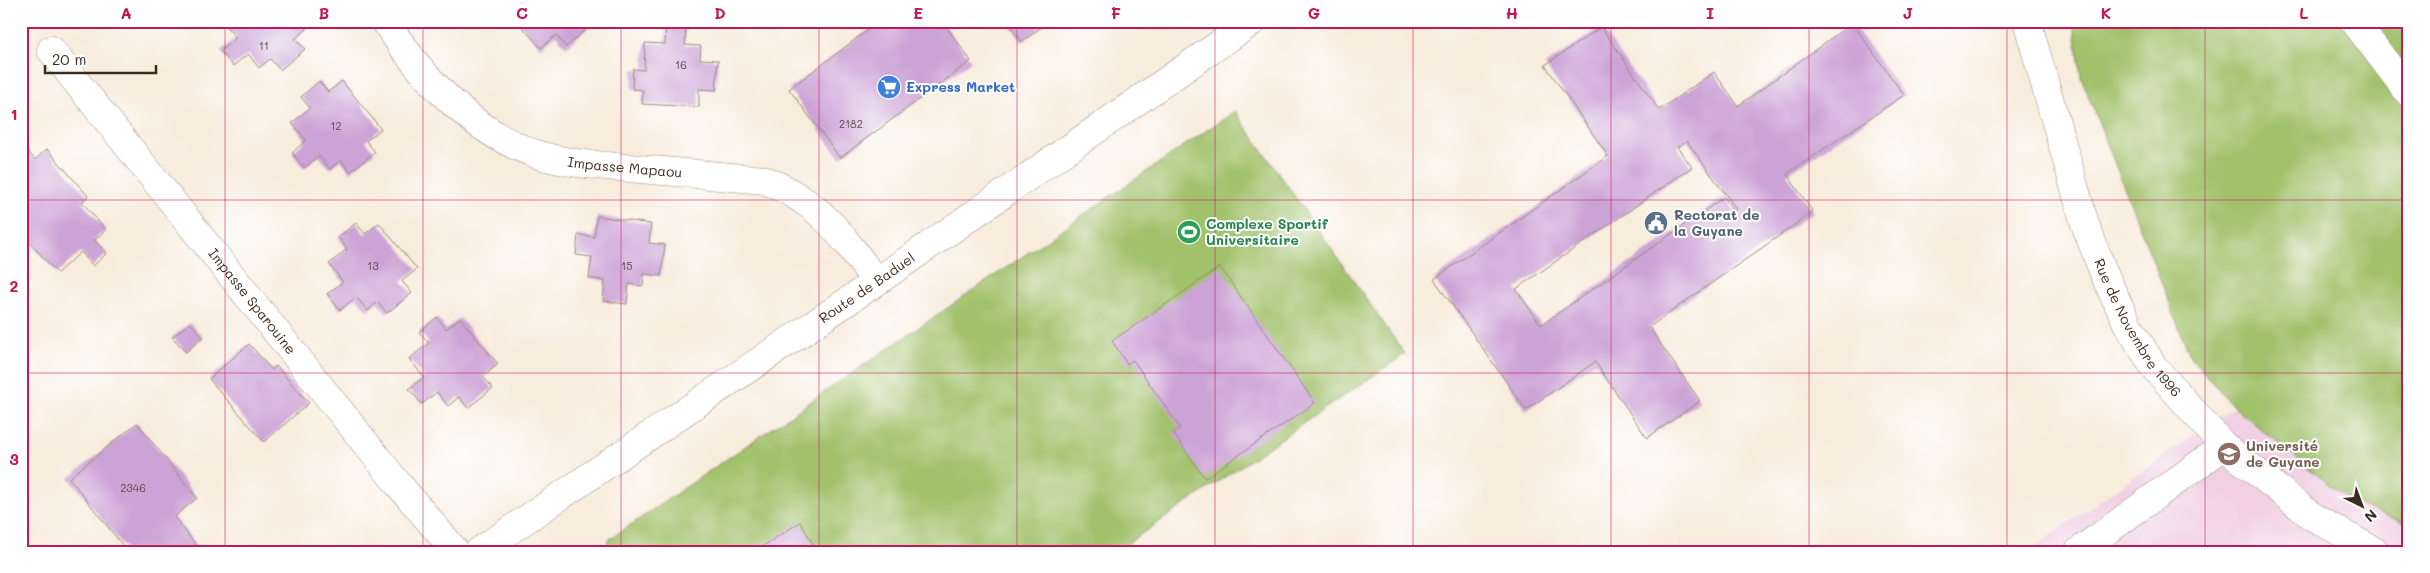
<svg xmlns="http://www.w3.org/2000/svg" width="2430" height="573" viewBox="0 0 2430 573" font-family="Mali,sans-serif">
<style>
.built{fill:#f1d0e4}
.green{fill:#a1c16a;stroke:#6e7644}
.building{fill:#cca3d6;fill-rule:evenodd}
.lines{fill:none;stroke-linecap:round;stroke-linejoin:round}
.minor-casing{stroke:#9a8b7d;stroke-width:29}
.major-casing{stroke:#9a8b7d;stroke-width:29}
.minor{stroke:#fff;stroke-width:28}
.major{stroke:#fff;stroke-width:28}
.grid{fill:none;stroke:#c2185b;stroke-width:1;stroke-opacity:0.55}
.labels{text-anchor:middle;stroke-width:4;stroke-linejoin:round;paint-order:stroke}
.number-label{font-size:11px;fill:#5f484c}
.shop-label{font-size:14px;font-weight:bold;fill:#366cbe;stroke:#fff;text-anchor:start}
.street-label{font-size:14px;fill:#3b2a1e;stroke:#fff}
.service-label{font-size:14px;font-weight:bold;fill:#4e5e75;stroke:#fff;text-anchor:start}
.leisure-label{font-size:14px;font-weight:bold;fill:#27864d;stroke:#fff;text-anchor:start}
.education-label{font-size:14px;font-weight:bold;fill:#785e54;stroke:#fff;text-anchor:start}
.neatline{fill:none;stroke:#c2185b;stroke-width:2}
.grid-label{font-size:16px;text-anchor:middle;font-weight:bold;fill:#c2185b}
</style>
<rect width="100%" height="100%" fill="#fff"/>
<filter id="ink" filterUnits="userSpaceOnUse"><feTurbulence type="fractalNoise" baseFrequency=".02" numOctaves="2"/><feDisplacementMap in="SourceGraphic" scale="10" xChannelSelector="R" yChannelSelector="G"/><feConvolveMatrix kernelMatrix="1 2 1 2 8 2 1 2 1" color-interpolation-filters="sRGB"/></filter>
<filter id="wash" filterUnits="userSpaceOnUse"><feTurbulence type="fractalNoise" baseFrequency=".0096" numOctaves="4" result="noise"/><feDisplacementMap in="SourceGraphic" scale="20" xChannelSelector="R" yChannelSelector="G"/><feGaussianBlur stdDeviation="1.12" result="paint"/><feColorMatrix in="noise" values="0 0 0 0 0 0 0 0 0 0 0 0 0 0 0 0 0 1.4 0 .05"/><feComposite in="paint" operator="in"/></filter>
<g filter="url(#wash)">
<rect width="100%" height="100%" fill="#f8ecdc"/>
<!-- built -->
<path class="built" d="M2234,407L2349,501L2409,525V552H2027Z"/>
<!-- green -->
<g class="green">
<path d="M2074,21H2409V525L2349,501L2234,407L2191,358L2081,77Z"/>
<path d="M1235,111L1405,354L1115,552H614L607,541Z"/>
</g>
<g id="blocks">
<!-- building -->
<g class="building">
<path d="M222,21H306L310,26L295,39L305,49L280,70L270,59L259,68L248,54L233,66L220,51L236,38Z"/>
<path d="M517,21H586L590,26L566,47L556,35L541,48Z"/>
<path d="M880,21H942L971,61L840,158L789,89Z"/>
<path d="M1007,21H1049L1022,42Z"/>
<path d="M1852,23L1904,95L1787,174L1813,212L1649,327L1700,401L1647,438L1595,362L1526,410L1434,279L1608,156L1545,65L1601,27L1659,110L1714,72L1738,106ZM1687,141L1736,209L1734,211L1724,197L1541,325L1516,289L1692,167L1677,147Z"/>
<path d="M666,26L686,27L685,45L701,46L700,59L718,60L716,90L699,89V107L642,104L643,90L632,89L633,69L644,70L645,43L665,44Z"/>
<path d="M319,81L328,92L342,81L381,129L366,141L375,152L350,172L341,160L330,169L319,156L304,168L292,153L306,140L292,123L310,108L301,97Z"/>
<path d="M21,143L35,160L47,149L88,196L82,202L106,230L94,240L107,253L93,266L81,252L57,273L21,233Z"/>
<path d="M597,216L651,224L649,243L665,245L661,276L644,274L643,286L629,284L627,304L603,301L605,281L589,278L592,257L576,255L578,235L594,237Z"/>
<path d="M356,223L365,234L379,223L417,269L402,281L412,293L387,313L377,302L368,311L356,297L340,310L327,294L343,282L329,264L347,249L338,237Z"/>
<path d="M1220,267L1315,403L1205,478L1173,433L1180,428L1133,360L1127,364L1112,341Z"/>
<path d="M437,317L446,329L460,318L498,364L483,377L493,388L468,408L459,397L448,406L437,392L422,404L409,389L424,377L409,359L429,343L419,332Z"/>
<path d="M190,323L203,337L186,352L172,337Z"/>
<path d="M249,344L272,370L276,366L309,403L264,442L209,379Z"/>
<path d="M137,423L197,498L174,517L202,552H128L69,478Z"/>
<path d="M800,522L818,552H754Z"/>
</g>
</g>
</g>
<g filter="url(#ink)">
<use href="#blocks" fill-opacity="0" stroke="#9a8b7d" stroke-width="1"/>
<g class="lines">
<!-- minor casing -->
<g class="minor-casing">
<g id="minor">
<path id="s1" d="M385,21C422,78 470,131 536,154C566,164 598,165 629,168C675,172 720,176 765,180C820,202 843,236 876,282"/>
<path id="s2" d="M2027,21L2085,224L2105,276L2127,323L2153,366L2224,446L2313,517L2376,552"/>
<path d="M2354,21L2409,93"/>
<path id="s3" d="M51,50L399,485L456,552"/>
<path d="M2078,552L2224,446"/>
</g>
</g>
<!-- major casing -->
<g class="major-casing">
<g id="major">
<path id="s4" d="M478,552L876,282L1253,21"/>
</g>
</g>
<!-- minor -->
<use href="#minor" class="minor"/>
<!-- major -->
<use href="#major" class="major"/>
</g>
</g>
<!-- grid -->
<path class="grid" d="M225,21V552M423,21V552M621,21V552M819,21V552M1017,21V552M1215,21V552M1413,21V552M1611,21V552M1809,21V552M2007,21V552M2205,21V552M21,200H2409M21,373H2409"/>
<!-- icons -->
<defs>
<g id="supermarket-disc" transform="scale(1.25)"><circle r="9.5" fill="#3f7fe0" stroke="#fff"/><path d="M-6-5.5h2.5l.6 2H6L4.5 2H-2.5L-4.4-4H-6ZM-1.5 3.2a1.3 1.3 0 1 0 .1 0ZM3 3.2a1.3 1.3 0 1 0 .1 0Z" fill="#fff"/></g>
<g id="civic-disc" transform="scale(1.25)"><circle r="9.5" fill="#5c6f8a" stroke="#fff"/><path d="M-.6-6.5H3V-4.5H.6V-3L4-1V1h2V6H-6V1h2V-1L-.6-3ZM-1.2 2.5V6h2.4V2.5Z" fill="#fff"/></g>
<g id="stadium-disc" transform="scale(1.25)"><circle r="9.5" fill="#2e9e5b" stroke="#fff"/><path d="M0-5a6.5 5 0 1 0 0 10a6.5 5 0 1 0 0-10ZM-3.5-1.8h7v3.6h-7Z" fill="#fff"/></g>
<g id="university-disc" transform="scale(1.25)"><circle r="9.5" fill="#8d6e63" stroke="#fff"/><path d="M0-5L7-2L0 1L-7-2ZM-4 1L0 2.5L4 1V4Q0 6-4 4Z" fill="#fff"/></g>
</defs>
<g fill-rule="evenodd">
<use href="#supermarket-disc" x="889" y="87"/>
<use href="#civic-disc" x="1656" y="223"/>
<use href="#stadium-disc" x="1189" y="232"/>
<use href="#university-disc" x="2229" y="454"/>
</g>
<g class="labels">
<!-- number labels -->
<g class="number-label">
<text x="264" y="50">11</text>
<text x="681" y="69">16</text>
<text x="851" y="128">2182</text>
<text x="336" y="130">12</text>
<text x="373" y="270">13</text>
<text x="627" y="270">15</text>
<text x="133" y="492">2346</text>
</g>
<!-- shop labels -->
<g class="shop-label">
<text x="906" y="92">Express Market</text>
</g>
<!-- street labels -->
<g class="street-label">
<text dy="5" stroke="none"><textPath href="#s1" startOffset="295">Impasse Mapaou</textPath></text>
<text dy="5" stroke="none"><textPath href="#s4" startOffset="470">Route de Baduel</textPath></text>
<text dy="5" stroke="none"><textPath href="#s3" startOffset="322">Impasse Sparouine</textPath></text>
<text dy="5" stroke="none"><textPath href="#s2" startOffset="328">Rue de Novembre 1996</textPath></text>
</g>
<!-- service labels -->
<g class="service-label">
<text x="1674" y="220">Rectorat de<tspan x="1674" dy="16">la Guyane</tspan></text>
</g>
<!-- leisure labels -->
<g class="leisure-label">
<text x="1206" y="229">Complexe Sportif<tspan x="1206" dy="16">Universitaire</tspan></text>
</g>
<!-- education labels -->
<g class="education-label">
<text x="2246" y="451">Université<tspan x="2246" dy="16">de Guyane</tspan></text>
</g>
</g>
<!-- margin -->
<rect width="2430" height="573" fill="none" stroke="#fff" stroke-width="55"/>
<!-- north arrow -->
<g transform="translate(2362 506) rotate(138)" stroke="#ffffff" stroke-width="4" paint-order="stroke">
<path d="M0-4L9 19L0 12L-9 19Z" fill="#3b2a1e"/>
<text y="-8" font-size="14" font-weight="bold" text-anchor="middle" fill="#3b2a1e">N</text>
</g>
<!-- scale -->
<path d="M45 65v8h111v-8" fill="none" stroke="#3b2a1e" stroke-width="2.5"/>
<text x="52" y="65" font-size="15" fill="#3b2a1e" stroke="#ffffff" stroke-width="4" paint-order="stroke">20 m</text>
<rect x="28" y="28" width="2374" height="518" class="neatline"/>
<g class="grid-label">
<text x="126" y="19">A</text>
<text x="324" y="19">B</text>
<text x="522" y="19">C</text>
<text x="720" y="19">D</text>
<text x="918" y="19">E</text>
<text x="1116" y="19">F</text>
<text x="1314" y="19">G</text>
<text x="1512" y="19">H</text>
<text x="1710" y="19">I</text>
<text x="1908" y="19">J</text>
<text x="2106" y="19">K</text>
<text x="2304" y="19">L</text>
<text x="14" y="120">1</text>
<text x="14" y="292">2</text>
<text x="14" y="465">3</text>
</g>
</svg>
